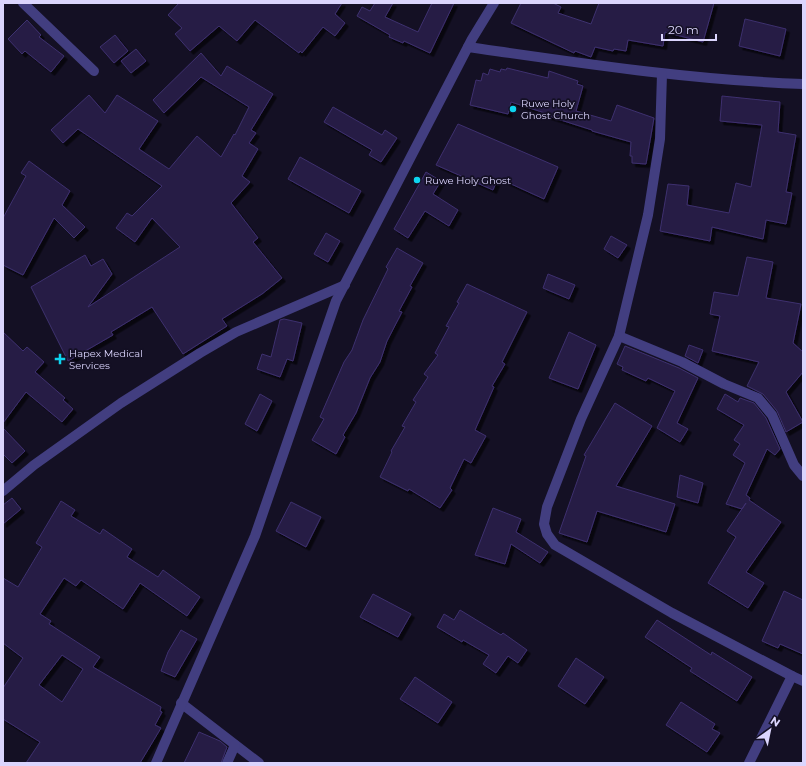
<svg xmlns="http://www.w3.org/2000/svg" width="806" height="766" viewBox="0 0 806 766" font-family="Montserrat,sans-serif">
<style>
.building{fill:#261d44;stroke:#3e306f;fill-rule:evenodd;filter:url(#shadow)}
.lines{fill:none;stroke-linecap:round;stroke-linejoin:round}
.minor{stroke:#423e80;stroke-width:10}
.poi-dot{fill:#0dd4f0;stroke:#141024;stroke-width:1.5}
.labels{text-anchor:middle;stroke-width:3.5;stroke-linejoin:round;paint-order:stroke}
.poi-label{font-size:10px;fill:#dbd5fd;stroke:#141024;text-anchor:start}
</style>
<defs>
<filter id="shadow"><feDropShadow dx="3.5" dy="3.5" stdDeviation="0" flood-color="#0009"/></filter>
</defs>
<rect width="100%" height="100%" fill="#141024"/>
<!-- building -->
<g class="building">
<path d="M179,3H342L335,14L345,23L335,36L323,27L302,53L300,51L299,53L255,20L237,41L219,26L190,51L175,34L182,28L168,15Z"/>
<path d="M375,3H393L385,17L418,32L432,3H454L430,53L404,41L403,43L389,37L390,35L357,16L362,7L370,11Z"/>
<path d="M521,3H553L561,7L558,13L591,24L599,3H714L703,42L665,32L663,46L628,40L626,51L614,49L613,51L595,47L591,57L575,51L574,53L511,23Z"/>
<path d="M745,19L786,29L780,56L739,46Z"/>
<path d="M27,20L41,35L39,37L64,56L51,72L25,51L22,54L8,39Z"/>
<path d="M115,35L128,51L114,63L100,47Z"/>
<path d="M136,49L146,61L131,73L121,61Z"/>
<path d="M201,53L221,76L227,66L273,94L251,130L256,133L249,143L258,149L242,176L250,182L231,203L258,238L253,242L282,278L262,294L222,319L227,326L183,354L152,307L111,332L113,335L68,361L31,287L85,255L91,266L103,259L112,274L88,307L180,247L152,218L135,242L116,228L127,213L132,216L162,186L78,129L63,143L51,130L89,95L105,113L117,95L158,121L139,149L169,169L197,136L221,157L234,134L235,135L249,107L201,77L164,113L153,100Z"/>
<path d="M507,68L548,78L549,71L578,81L577,84L583,86L576,111L611,121L617,105L654,118L646,164L632,163V156H630L631,142L592,131V130L545,115V113L511,102L508,114L470,105L476,80L481,81L483,73L488,75L490,69L500,72L501,69L506,70Z"/>
<path d="M722,96L780,102L778,132L796,135L786,192L792,193L786,224L766,220L763,239L712,227L710,241L660,231L668,184L689,186L687,205L729,213L736,183L751,187L762,125L720,121Z"/>
<path d="M333,107L382,135L385,130L397,138L381,162L369,155L372,150L324,122Z"/>
<path d="M458,124L558,167L544,199L498,178L493,190L436,165Z"/>
<path d="M300,157L361,191L349,213L288,179Z"/>
<path d="M29,161L70,191L62,205L85,227L74,238L54,218L23,275L3,265V218L26,176L21,173Z"/>
<path d="M426,172L441,181L433,194L458,210L449,226L425,211L408,238L394,229Z"/>
<path d="M326,233L340,241L328,262L314,254Z"/>
<path d="M611,236L627,245L618,258L604,249Z"/>
<path d="M397,248L423,263L410,286L412,287L399,311L402,312L387,341L380,362L370,378L356,413L343,435L345,437L336,454L312,440L324,419L320,417L344,362L352,350L363,320L388,269L386,267Z"/>
<path d="M747,257L773,262L766,298L801,304L793,343L803,352V372L786,392L803,422L786,432L777,411L763,394L747,386L759,362L712,351L720,316L710,314L714,292L738,296Z"/>
<path d="M548,274L575,285L569,299L543,288Z"/>
<path d="M467,284L527,312L502,362L505,364L492,386L494,387L475,430L486,436L471,463L464,459L450,488L452,490L440,508L409,489L408,491L380,477L392,452L391,451L405,427L402,426L416,402L413,400L428,377L424,374L438,355L435,353L449,327L446,326L459,303L457,302Z"/>
<path d="M284,319L302,323L293,361L287,359L280,377L257,369L262,354L271,357L280,320Z"/>
<path d="M3,332L23,351L27,347L44,362L35,372L65,398L63,400L73,409L62,422L26,392L3,423Z"/>
<path d="M569,332L596,345L578,389L549,378Z"/>
<path d="M689,345L703,350L698,363L685,356Z"/>
<path d="M625,346L679,368L698,378L677,423L688,429L680,442L657,428L675,391L648,378L646,381L622,370L623,367L617,364Z"/>
<path d="M260,394L272,401L257,431L245,424Z"/>
<path d="M725,394L738,402L740,398L754,403L766,418L780,449L775,455L767,449L746,495L750,498L749,500L781,522L746,572L764,583L748,608L708,583L736,537L727,531L746,503L742,509L726,504L745,463L733,455L740,444L734,440L744,425L717,409Z"/>
<path d="M615,403L652,426L616,486L675,504L666,532L597,511L587,542L559,533L586,456L584,455Z"/>
<path d="M3,428L25,451L12,463L3,454Z"/>
<path d="M680,475L703,483L698,503L677,497Z"/>
<path d="M12,498L21,509L3,524V505Z"/>
<path d="M61,501L75,510L71,516L100,534L103,529L132,549L127,557L158,577L163,570L200,597L187,616L140,583L123,609L81,580L76,586L64,578L40,614L51,621L49,624L100,657L93,667L161,707L160,711L162,712L155,725L161,728L140,763H26L40,742L3,719V688L23,658L3,643V578L18,587L42,547L36,543ZM62,655L83,669L62,702L39,685Z"/>
<path d="M291,502L321,517L306,547L276,531Z"/>
<path d="M493,508L521,519L516,532L548,552L540,563L511,544L505,564L475,555Z"/>
<path d="M784,591L803,600V654L780,644L778,648L762,641Z"/>
<path d="M373,594L411,614L398,637L360,617Z"/>
<path d="M460,610L501,635L503,633L527,650L518,663L508,656L496,673L483,664L489,655L463,640L462,642L437,627L444,614L454,620Z"/>
<path d="M657,620L711,655L712,652L752,677L737,701L690,671L692,668L645,637Z"/>
<path d="M181,630L197,639L175,677L161,671L168,652Z"/>
<path d="M576,658L604,677L585,704L558,686Z"/>
<path d="M415,677L452,702L438,723L400,699Z"/>
<path d="M681,702L715,724L712,729L720,733L707,752L666,725Z"/>
<path d="M199,732L220,741L227,747L221,763H184Z"/>
</g>
<g class="lines">
<!-- minor -->
<g class="minor">
<path d="M23,3L94,71"/>
<path d="M468,47C580,63 690,80 803,84"/>
<path d="M662,74L660,139L648,215L619,336L581,419L547,507L544,524L547,534L555,545L672,613L792,676L749,763"/>
<path d="M619,336L682,362L724,384L758,398L772,415L794,465L803,476"/>
<path d="M3,491L34,465L121,403L200,353L236,332L345,285"/>
<path d="M792,676L803,681"/>
<path d="M181,703L259,763"/>
<path d="M156,763L255,536L336,301L472,39L494,3"/>
<path d="M227,763L235,745"/>
</g>
</g>
<!-- markers -->
<g class="poi-dot">
<circle cx="513" cy="109" r="4"/>
<circle cx="417" cy="180" r="4"/>
<path d="M58 353h4v4h4v4h-4v4h-4v-4h-4v-4h4z"/>
</g>
<g class="labels">
<!-- poi labels -->
<g class="poi-label">
<text x="521" y="107">Ruwe Holy<tspan x="521" dy="12">Ghost Church</tspan></text>
<text x="425" y="184">Ruwe Holy Ghost</text>
<text x="69" y="357">Hapex Medical<tspan x="69" dy="12">Services</tspan></text>
</g>
</g>
<!-- border -->
<rect width="806" height="766" fill="none" stroke="#dbd5fd" stroke-width="8"/>
<!-- north arrow -->
<g transform="translate(770 730) rotate(33)" stroke="#141024" stroke-width="3" paint-order="stroke">
<path d="M0-3L7 15L0 10L-7 15Z" fill="#dbd5fd"/>
<text y="-6" font-size="11" font-weight="bold" text-anchor="middle" fill="#dbd5fd">N</text>
</g>
<!-- scale -->
<path d="M662 34v6h54v-6" fill="none" stroke="#dbd5fd" stroke-width="2"/>
<text x="668" y="34" font-size="12" fill="#dbd5fd" stroke="#141024" stroke-width="3" paint-order="stroke">20 m</text>
</svg>
